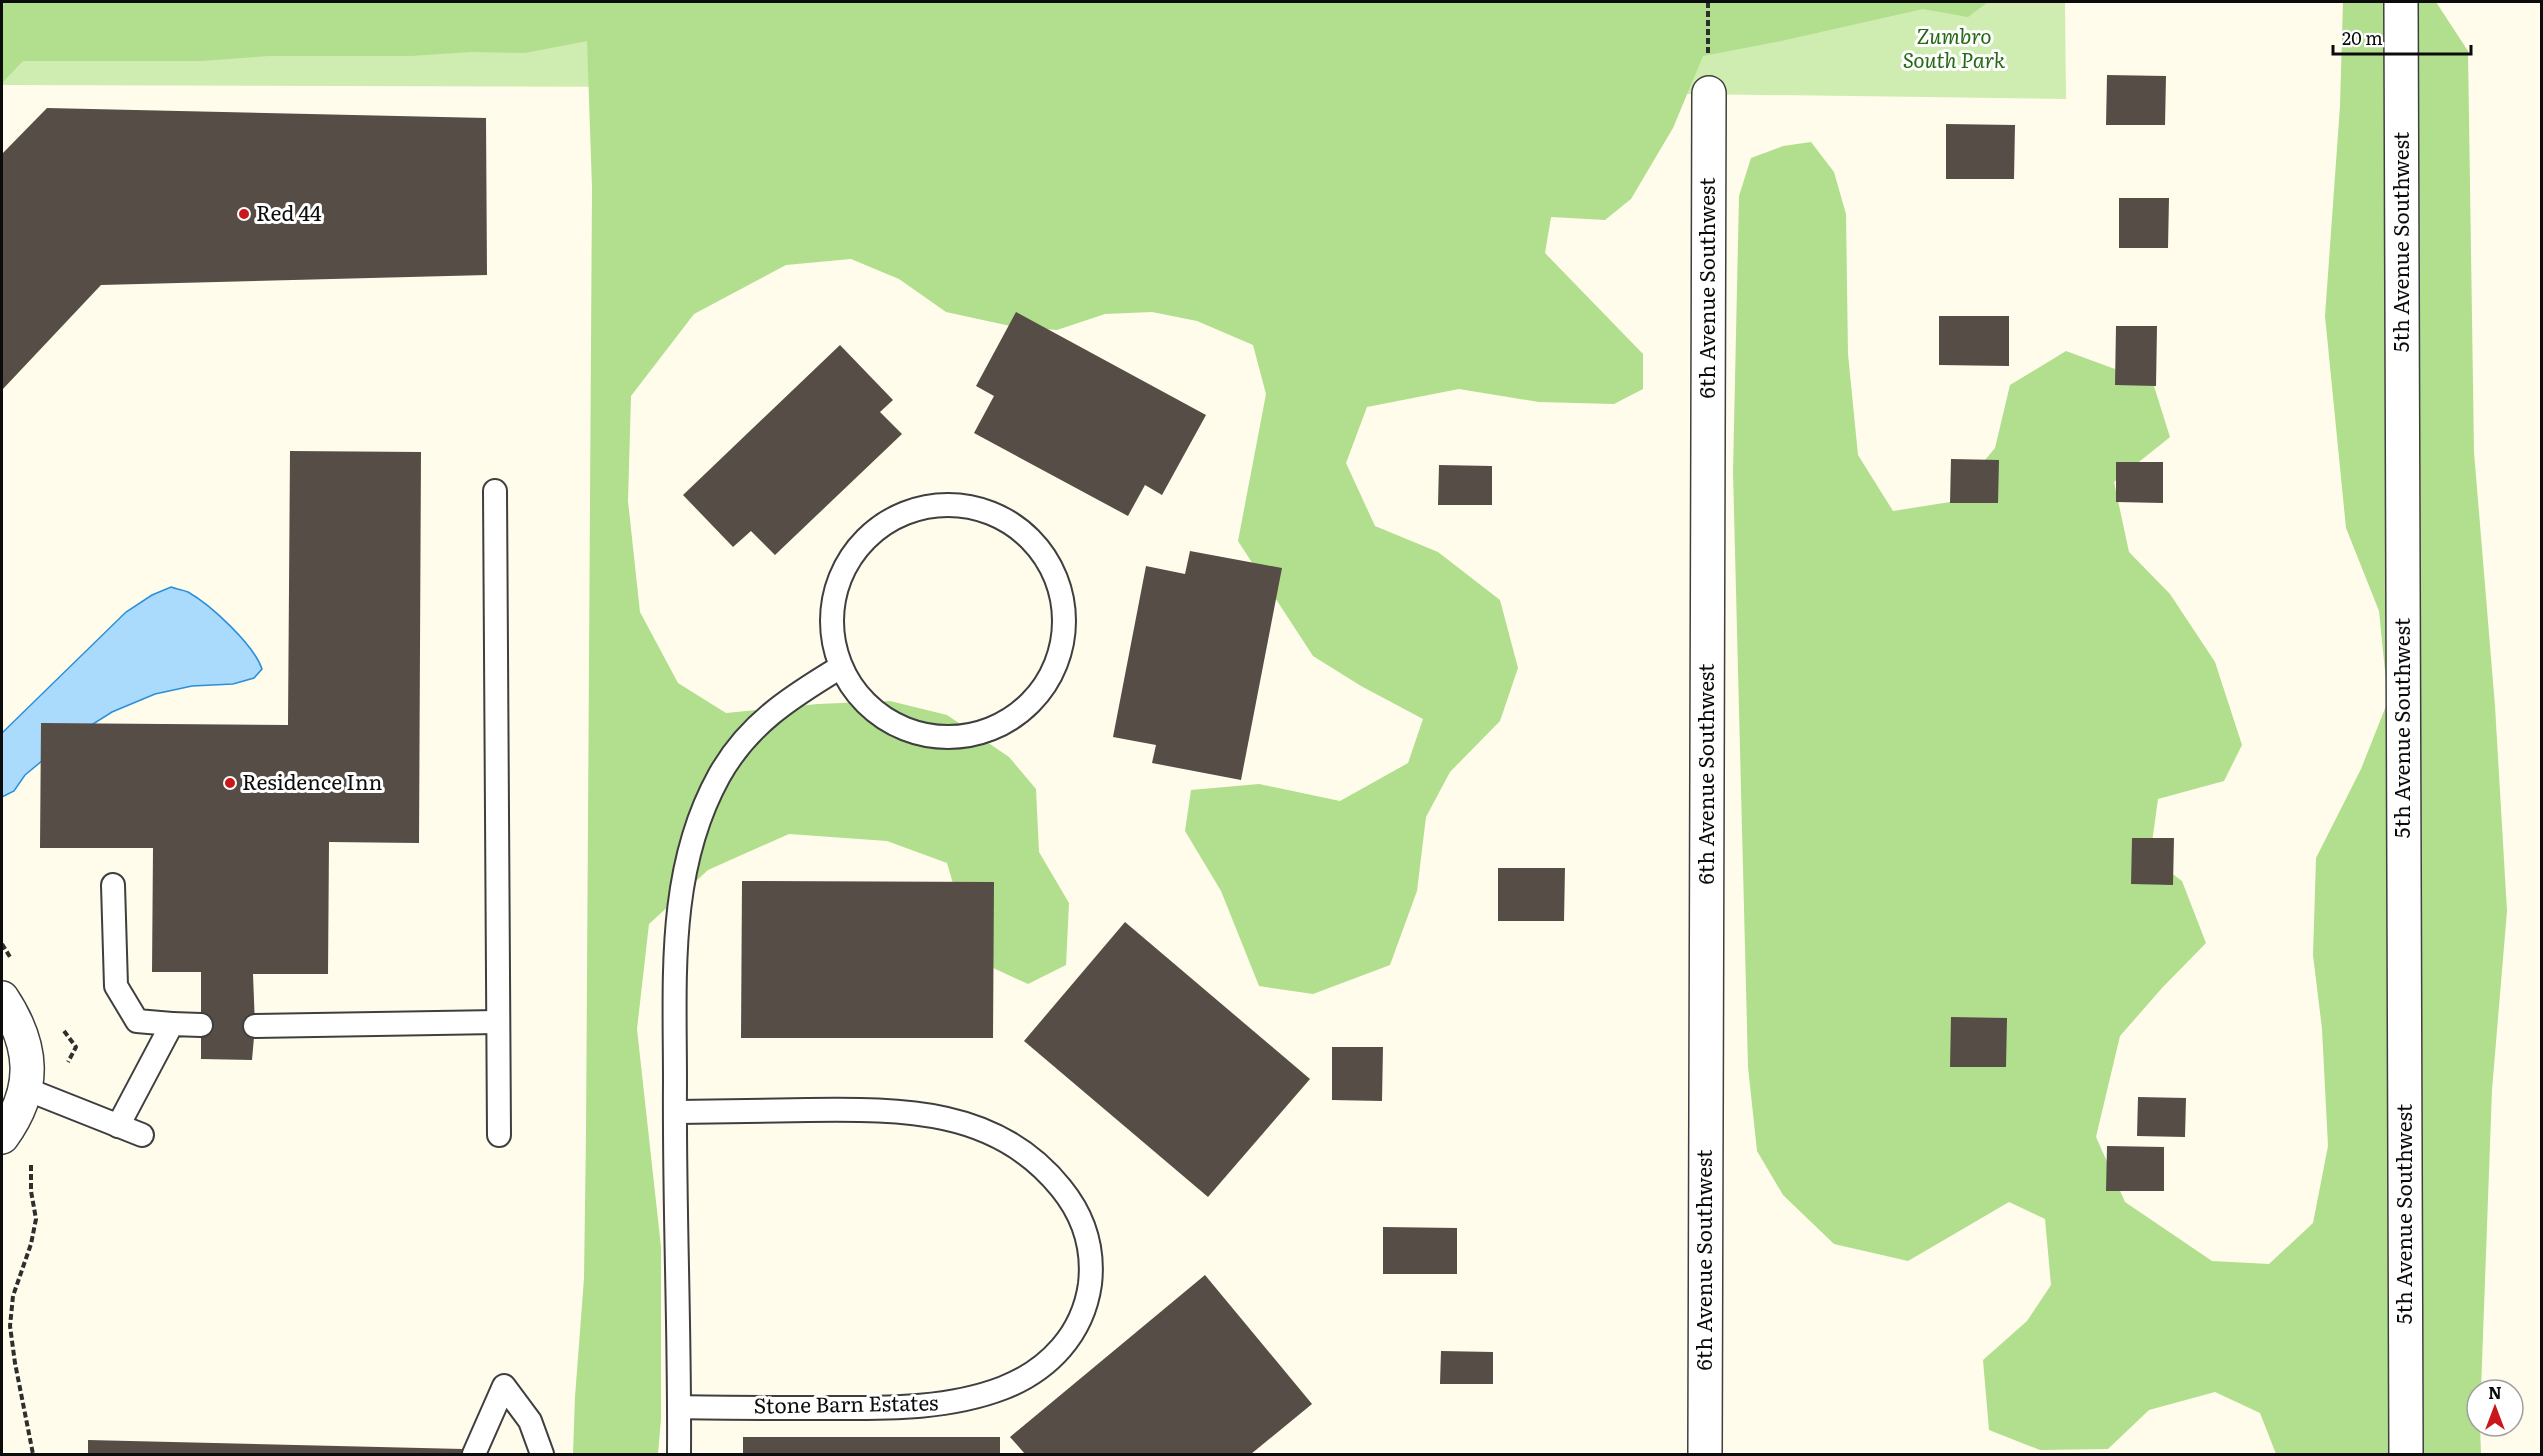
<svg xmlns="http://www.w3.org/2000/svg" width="2543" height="1456" viewBox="0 0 2543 1456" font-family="Literata,serif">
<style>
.green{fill:#cfedb1}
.forest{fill:#b1df8e}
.water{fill:#aadbfc;stroke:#2a8fda;stroke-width:1.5}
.building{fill:#564d47}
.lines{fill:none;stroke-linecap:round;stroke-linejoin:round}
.lane-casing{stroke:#3f3f3f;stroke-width:26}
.street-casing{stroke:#3f3f3f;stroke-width:36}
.path{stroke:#2e2e2e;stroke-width:4;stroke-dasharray:6 3;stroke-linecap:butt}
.lane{stroke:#fff;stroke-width:22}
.street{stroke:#fff;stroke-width:33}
.poi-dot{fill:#c9171b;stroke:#fff;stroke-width:2}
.labels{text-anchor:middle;stroke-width:6;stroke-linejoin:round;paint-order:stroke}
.park-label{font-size:21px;font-style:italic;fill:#266917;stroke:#fff}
.poi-label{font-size:21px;fill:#0c0c0c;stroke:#fff;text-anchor:start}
.street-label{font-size:21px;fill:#0c0c0c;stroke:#fff}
</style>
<rect width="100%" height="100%" fill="#fffceb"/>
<!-- green -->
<path class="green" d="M2,2H2065L2066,99L1326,89L2,85Z"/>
<!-- forest -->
<g class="forest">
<path d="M2,2H1988L1968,17L1923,9L1781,41L1703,56L1673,128L1631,199L1605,220L1551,217L1545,253L1643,354V389L1614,404L1539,402L1459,389L1367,407L1346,463L1375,526L1438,552L1500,600L1518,668L1500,721L1450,772L1426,817L1417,891L1390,965L1313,994L1259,986L1221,891L1185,831L1191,790L1259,784L1340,801L1408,763L1423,719L1361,686L1313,656L1238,541L1266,394L1253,345L1197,321L1152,312L1105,314L1057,330L1015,327L946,312L899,279L851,259L786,265L694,314L631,396L628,501L640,612L678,683L726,713L818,704L890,701L947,715L1009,757L1036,789L1039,852L1069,903L1066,965L1028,984L991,967L964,921L947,863L887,841L789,834L708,870L649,924L637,1029L661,1247V1419L658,1454H573L575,1397L584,1278L586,1134L592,188L587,41L525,53L471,52L411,56H269L202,61H23L2,83Z"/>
<path d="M2343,2H2436L2468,51L2474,452L2495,706L2507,911L2492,1090L2481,1390H2477V1426H2480L2481,1454H2276L2260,1413L2215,1392L2149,1410L2108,1449L2040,1450L1989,1430L1983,1360L2027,1321L2051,1285L2045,1219L2009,1202L1908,1261L1834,1244L1783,1195L1757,1151L1748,1067L1733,472L1739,196L1751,158L1783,146L1811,142L1834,172L1846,214L1848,354L1858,455L1893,511L1950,502L1995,448L2010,385L2066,351L2153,383L2170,437L2114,482L2129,552L2170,594L2215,662L2242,745L2224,781L2158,799L2150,857L2182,881L2206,943L2162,988L2120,1036L2096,1137L2125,1202L2212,1261L2269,1264L2313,1223L2328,1146L2322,1029L2313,955L2316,858L2361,769L2388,701L2379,611L2346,528L2325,316L2340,106Z"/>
</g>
<!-- water -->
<path class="water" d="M171,587C176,589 183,590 188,592C211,605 254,645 262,669L254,678L233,684L192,686L155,694L112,712L66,741L25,775L14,791L2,797V733L126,612L152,595Z"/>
<!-- building -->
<g class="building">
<path d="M2107,75L2166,76L2165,125H2106Z"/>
<path d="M47,108L486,118L487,275L101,285L2,390V154Z"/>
<path d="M1946,124L2015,125L2014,179H1946Z"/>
<path d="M2119,198H2169L2168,248H2119Z"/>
<path d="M1016,312L1206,415L1162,495L1145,485L1128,516L974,433L994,396L976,386Z"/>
<path d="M1939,316H2009V366L1939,365Z"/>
<path d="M2116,326H2157L2156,386L2115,385Z"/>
<path d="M840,345L893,400L880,412L902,434L775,555L751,531L733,547L683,495Z"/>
<path d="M290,451L421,452L419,843L329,842L328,974H253L255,1026L252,1060L201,1059V972H152L153,848H40L41,723L288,725Z"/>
<path d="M1951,459L1999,460L1998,503H1950Z"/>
<path d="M2116,462H2163V503L2116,502Z"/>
<path d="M1439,465L1492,466V505H1438Z"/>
<path d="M1190,551L1282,568L1241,780L1152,763L1156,745L1113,737L1146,566L1185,574Z"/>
<path d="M2132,838H2174L2173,885L2131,884Z"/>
<path d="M1498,868H1565L1564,921H1498Z"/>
<path d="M742,881L994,882L993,1038H741Z"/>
<path d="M1125,922L1310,1079L1208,1197L1024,1041Z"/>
<path d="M1951,1017L2007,1018L2006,1067H1950Z"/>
<path d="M1332,1047H1383L1382,1101L1332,1100Z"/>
<path d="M2138,1097L2186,1098L2185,1137L2137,1136Z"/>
<path d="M2107,1146L2164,1147V1191H2106Z"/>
<path d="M1383,1227L1457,1228V1274H1383Z"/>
<path d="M1205,1275L1312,1404L1251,1454H1025L1010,1437Z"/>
<path d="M1441,1351L1493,1352V1384H1440Z"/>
<rect x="743" y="1437" width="257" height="17"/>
<path d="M88,1440L463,1449V1454H88Z"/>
</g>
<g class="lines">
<!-- lane casing -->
<g class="lane-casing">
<g id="lane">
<path d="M495,491L499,1135"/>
<circle cx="948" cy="621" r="116"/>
<path d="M113,885L116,986L137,1021L172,1024"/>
<path d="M255,1026L497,1022"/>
<path d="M26,1089L142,1135"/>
<path d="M675,1112C719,1111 763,1111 808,1110C902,1109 997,1108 1061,1188C1083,1215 1094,1248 1090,1284C1083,1334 1049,1370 1003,1388C946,1410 882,1408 822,1408C774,1408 727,1408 679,1407"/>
<path d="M118,1126L172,1024L201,1025"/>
<path d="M474,1454L504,1386L530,1421L542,1454"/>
<path d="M679,1454C680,1330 674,1206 675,1082C675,978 667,870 719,776C748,724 791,697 839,668"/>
</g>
</g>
<!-- street casing -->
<g class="street-casing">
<g id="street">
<path d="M2401,2L2406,1454"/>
<path d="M2,998C34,1046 37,1089 2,1137"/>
<path d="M1705,1454L1709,93"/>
</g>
</g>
<!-- path -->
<g class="path">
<path d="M1708,2V54"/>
<path d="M2,944L10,957"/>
<path d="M64,1031L76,1047L68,1062"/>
<path d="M31,1165V1191L36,1219L31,1244L13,1296L10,1326L15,1363L33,1454"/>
</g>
<!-- lane -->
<use href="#lane" class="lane"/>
<!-- street -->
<use href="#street" class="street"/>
</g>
<!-- markers -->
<g class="poi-dot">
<circle cx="244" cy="214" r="6"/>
<circle cx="230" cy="783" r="6"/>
</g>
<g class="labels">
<!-- park labels -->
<g class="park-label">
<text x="1954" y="44">Zumbro<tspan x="1954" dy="24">South Park</tspan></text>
</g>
<!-- poi labels -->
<g class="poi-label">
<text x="256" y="221">Red 44</text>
<text x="242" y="790">Residence Inn</text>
</g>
<!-- street labels -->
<g class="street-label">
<text transform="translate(2402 242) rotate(-90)" y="7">5th Avenue Southwest</text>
<text transform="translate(1708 288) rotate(-90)" y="7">6th Avenue Southwest</text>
<text transform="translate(2403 728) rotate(-90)" y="7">5th Avenue Southwest</text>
<text transform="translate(1707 774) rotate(-90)" y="7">6th Avenue Southwest</text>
<text transform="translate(2405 1214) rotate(-90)" y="7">5th Avenue Southwest</text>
<text transform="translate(1705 1260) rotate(-90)" y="7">6th Avenue Southwest</text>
<text transform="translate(846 1405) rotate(-1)" y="7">Stone Barn Estates</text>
</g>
</g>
<!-- border -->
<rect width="2543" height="1456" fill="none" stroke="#0c0c0c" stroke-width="6"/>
<!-- north arrow -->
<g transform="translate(2495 1408)"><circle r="28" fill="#ffffff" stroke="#9e9e9e" stroke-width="1.5"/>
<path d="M0-4.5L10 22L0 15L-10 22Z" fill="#c9171b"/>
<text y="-9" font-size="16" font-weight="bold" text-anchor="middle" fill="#0c0c0c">N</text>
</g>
<!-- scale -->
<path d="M2333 45v9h138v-9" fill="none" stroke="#0c0c0c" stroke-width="3"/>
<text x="2342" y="45" font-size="18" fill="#0c0c0c" stroke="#ffffff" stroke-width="4.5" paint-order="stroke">20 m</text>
</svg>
